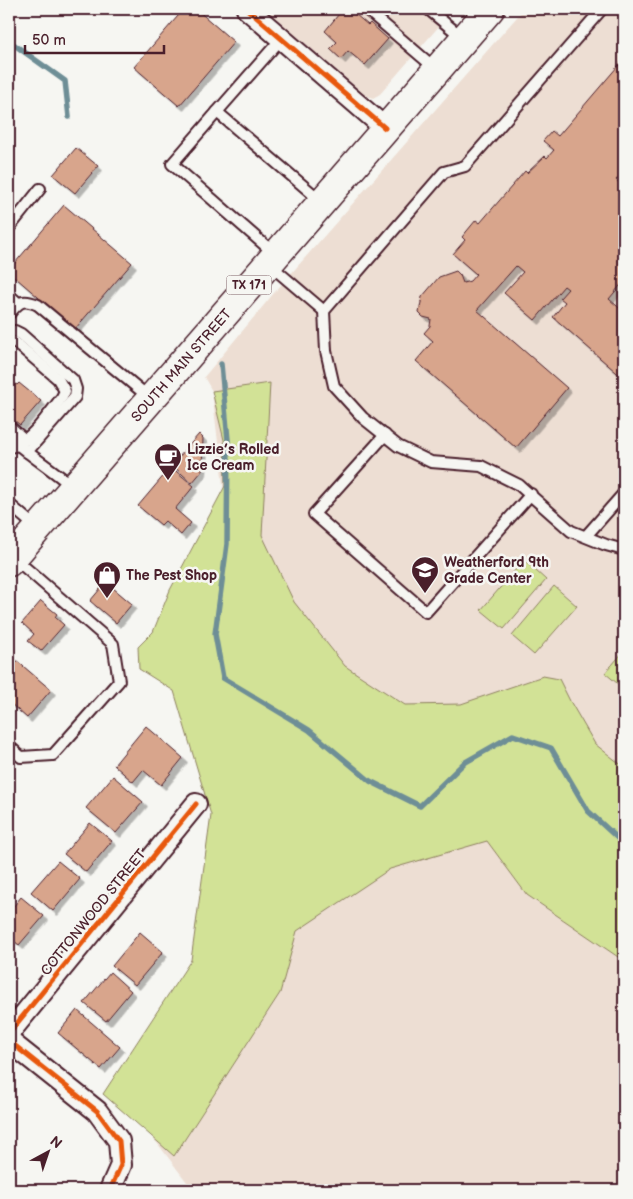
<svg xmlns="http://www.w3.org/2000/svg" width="633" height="1199" viewBox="0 0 633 1199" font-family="'Balsamiq Sans',sans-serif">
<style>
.built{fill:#edded3}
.green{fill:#d2e296;stroke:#8e8060}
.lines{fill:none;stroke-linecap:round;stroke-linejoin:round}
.stream{stroke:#6e8e96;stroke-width:5.5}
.building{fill:#d8a58c;stroke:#4a1f2b;filter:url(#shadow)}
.service-casing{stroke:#4a1f2b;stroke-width:14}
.minor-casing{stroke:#4a1f2b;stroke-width:24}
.primary-casing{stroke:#4a1f2b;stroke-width:31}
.service{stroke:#f6f6f2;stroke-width:10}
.minor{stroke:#f6f6f2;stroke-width:20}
.primary{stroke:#f6f6f2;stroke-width:28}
.cycleway-casing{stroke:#f6f6f2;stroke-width:8}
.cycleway{stroke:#e8590c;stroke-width:5}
.labels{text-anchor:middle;stroke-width:5;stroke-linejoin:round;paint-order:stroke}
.shield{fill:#f6f6f2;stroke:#7e6067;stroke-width:1}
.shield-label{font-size:12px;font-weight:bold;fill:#4a1f2b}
.street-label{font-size:14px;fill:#4a1f2b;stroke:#f6f6f2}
.poi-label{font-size:14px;font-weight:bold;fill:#4a1f2b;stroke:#f6f6f2;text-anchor:start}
</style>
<defs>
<filter id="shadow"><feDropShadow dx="4.5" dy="4.5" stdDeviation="0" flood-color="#0004"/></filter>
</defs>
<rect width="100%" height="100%" fill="#f6f6f2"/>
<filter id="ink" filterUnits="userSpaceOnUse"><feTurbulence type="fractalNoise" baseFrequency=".02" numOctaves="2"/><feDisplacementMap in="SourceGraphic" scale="10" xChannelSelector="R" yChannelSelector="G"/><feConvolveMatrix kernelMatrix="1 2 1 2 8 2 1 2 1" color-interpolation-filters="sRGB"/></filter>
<g filter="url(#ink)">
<!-- built -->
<g class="built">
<path d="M265,9H454L380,94L373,98L365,95Z"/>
<path d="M524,9H624V1190H193L138,1118L294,928L231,554L212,391L204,377L274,293Z"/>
</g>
<!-- green -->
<g class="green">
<path d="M270,383L262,535L294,602L345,666L405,705L461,704L543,676L559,679L570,701L595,744L624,767V961L527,895L487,841L390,869L297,931L280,993L174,1156L103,1094L191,960L211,815L174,691L139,669L138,647L153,632L170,590L225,486L224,440L212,391Z"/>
<path d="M524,560L546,580L504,629L481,610Z"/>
<path d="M554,586L577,606L534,655L512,636Z"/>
<path d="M624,651V689L605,673Z"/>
</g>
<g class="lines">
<!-- stream -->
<g class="stream">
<path d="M9,41L65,81L69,117"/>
<path d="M221,364L228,440L227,544L215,634L223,678L309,730L370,781L420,806L464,763L513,735L551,748L588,811L624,844"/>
</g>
</g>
<!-- building -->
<g class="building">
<path d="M184,9H196L234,42L179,106L134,67Z"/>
<path d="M343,9H349L368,25L370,23L388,39L365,65L348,51L341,59L330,49L337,42L325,31Z"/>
<path d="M624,59V171L616,180L624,187V281L609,299L624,312V379L553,317L565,302L560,298L568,289L564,286L535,320L504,293L523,272L516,266L477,310L567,388L516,448L416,361L433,341L424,333L430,326L431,319L423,317L419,313L422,297L439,277L456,271L460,275L463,283L470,281L476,274L453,254L465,240L462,237L476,220L480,223L525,171L527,173L545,156L547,158L554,150L543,141L552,131L558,136Z"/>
<path d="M76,148L98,166L75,193L53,175Z"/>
<path d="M64,205L132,263L75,329L9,272V270Z"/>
<path d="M9,378L17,385L19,383L41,401L20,425L9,416Z"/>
<path d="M199,434L203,438L202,471L192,483L172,465Z"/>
<path d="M171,467L194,486L175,509L191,523L181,535L165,521L161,525L138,506Z"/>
<path d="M106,582L132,604L116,623L90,601Z"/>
<path d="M41,601L57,614L55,617L64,625L41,651L28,641L34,634L22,623Z"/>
<path d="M9,654L51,690L27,718L10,703L9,704Z"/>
<path d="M146,726L183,758L161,785L143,770L133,782L114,765Z"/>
<path d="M113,776L143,802L116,833L86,808Z"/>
<path d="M90,823L112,841L86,872L64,854Z"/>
<path d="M58,861L80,879L53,911L31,892Z"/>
<path d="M21,897L44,916L19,945L9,937V912Z"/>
<path d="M140,932L163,952L135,985L112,966Z"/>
<path d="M110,972L131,991L106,1021L84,1003Z"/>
<path d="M77,1010L120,1047L101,1069L58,1033Z"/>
</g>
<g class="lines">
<!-- service casing -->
<g class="service-casing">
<g id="service">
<path d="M366,9L436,69"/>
<path d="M428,9L463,38"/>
<path d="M602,9L465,166L444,172L324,311L326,351L334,386L363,418L398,446L431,462L481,466L519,485L571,531L606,545L624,550"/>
<path d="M281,39L217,112L321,201"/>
<path d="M217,112L172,164L275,254"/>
<path d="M9,228L40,189"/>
<path d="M270,265L324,311"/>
<path d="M9,295L18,303"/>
<path d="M9,314C19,302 22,298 38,305L151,399"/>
<path d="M9,331H15L21,334L73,380L76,389L75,397L27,452"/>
<path d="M9,341L15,342L58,379L65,391L62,397C51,411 27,447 9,447"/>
<path d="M9,426L25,440"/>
<path d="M385,435L314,514L426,612L531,494"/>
<path d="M9,437C29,455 52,469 73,487"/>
<path d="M9,504L38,529"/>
<path d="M586,536L624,493"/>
<path d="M9,746L21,757L53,755L119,681L113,644L13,557"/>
</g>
</g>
<!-- minor casing -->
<g class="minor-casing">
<g id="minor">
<path d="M247,9L385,128"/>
<path d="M9,1033L196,804"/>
<path d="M9,1041L97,1111L119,1141L121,1165L110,1190"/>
</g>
</g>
<!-- primary casing -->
<g class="primary-casing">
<path id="primary" d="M9,562L490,9"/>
</g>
<!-- service -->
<use href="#service" class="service"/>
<!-- minor -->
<use href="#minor" class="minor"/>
<!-- primary -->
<use href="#primary" class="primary"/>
<!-- cycleway casing -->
<g class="cycleway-casing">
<g id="cycleway">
<path d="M247,9L385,128"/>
<path d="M9,1033L196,804"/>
<path d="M9,1041L97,1111L119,1141L121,1165L110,1190"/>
</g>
</g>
<!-- cycleway -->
<use href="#cycleway" class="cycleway"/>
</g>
</g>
<!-- icons -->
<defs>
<g id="cafe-pin" transform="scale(1.4375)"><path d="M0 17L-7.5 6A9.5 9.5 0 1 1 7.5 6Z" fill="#4a1f2b" stroke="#f6f6f2"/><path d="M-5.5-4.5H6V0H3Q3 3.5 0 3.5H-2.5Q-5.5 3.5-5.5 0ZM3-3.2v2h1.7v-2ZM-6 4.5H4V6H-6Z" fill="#fff"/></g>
<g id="school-pin" transform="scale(1.4375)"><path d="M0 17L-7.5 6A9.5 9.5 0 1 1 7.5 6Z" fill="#4a1f2b" stroke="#f6f6f2"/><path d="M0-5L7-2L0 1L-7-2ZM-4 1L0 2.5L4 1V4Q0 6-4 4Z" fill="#fff"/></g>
<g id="shop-pin" transform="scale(1.4375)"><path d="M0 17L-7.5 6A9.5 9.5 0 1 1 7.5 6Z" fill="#4a1f2b" stroke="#f6f6f2"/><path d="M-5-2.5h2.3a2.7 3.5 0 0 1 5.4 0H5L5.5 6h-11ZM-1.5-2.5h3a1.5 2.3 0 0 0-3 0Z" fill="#fff"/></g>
</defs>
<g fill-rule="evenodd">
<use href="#cafe-pin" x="168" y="457"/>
<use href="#school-pin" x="425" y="570"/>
<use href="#shop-pin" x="107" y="575"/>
</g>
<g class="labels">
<!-- shield labels -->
<rect class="shield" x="226.5" y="275.5" width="45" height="19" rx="4"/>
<g class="shield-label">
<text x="249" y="289">TX 171</text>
</g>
<!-- street labels -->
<g class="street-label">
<text transform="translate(181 365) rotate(-49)" y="5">SOUTH MAIN STREET</text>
<text transform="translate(93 912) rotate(-51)" y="5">COTTONWOOD STREET</text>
</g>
<!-- poi labels -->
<g class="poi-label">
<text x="187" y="454">Lizzie’s Rolled<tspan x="187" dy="16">Ice Cream</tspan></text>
<text x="444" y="567">Weatherford 9th<tspan x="444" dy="16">Grade Center</tspan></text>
<text x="126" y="580">The Pest Shop</text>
</g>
</g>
<!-- margin -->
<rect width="633" height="1199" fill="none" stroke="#f6f6f2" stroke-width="30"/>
<rect x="15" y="15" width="603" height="1169" fill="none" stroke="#4a1f2b" stroke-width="2" filter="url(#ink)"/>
<!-- north arrow -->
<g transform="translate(48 1152) rotate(40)" stroke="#f6f6f2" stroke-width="4" paint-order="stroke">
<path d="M0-4L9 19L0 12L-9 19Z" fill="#4a1f2b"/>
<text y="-8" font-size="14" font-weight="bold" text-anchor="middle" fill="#4a1f2b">N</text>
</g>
<!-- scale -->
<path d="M25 45v8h139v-8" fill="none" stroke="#4a1f2b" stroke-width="2.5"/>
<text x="32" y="45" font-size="15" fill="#4a1f2b" stroke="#f6f6f2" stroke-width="4" paint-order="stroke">50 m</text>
</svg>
